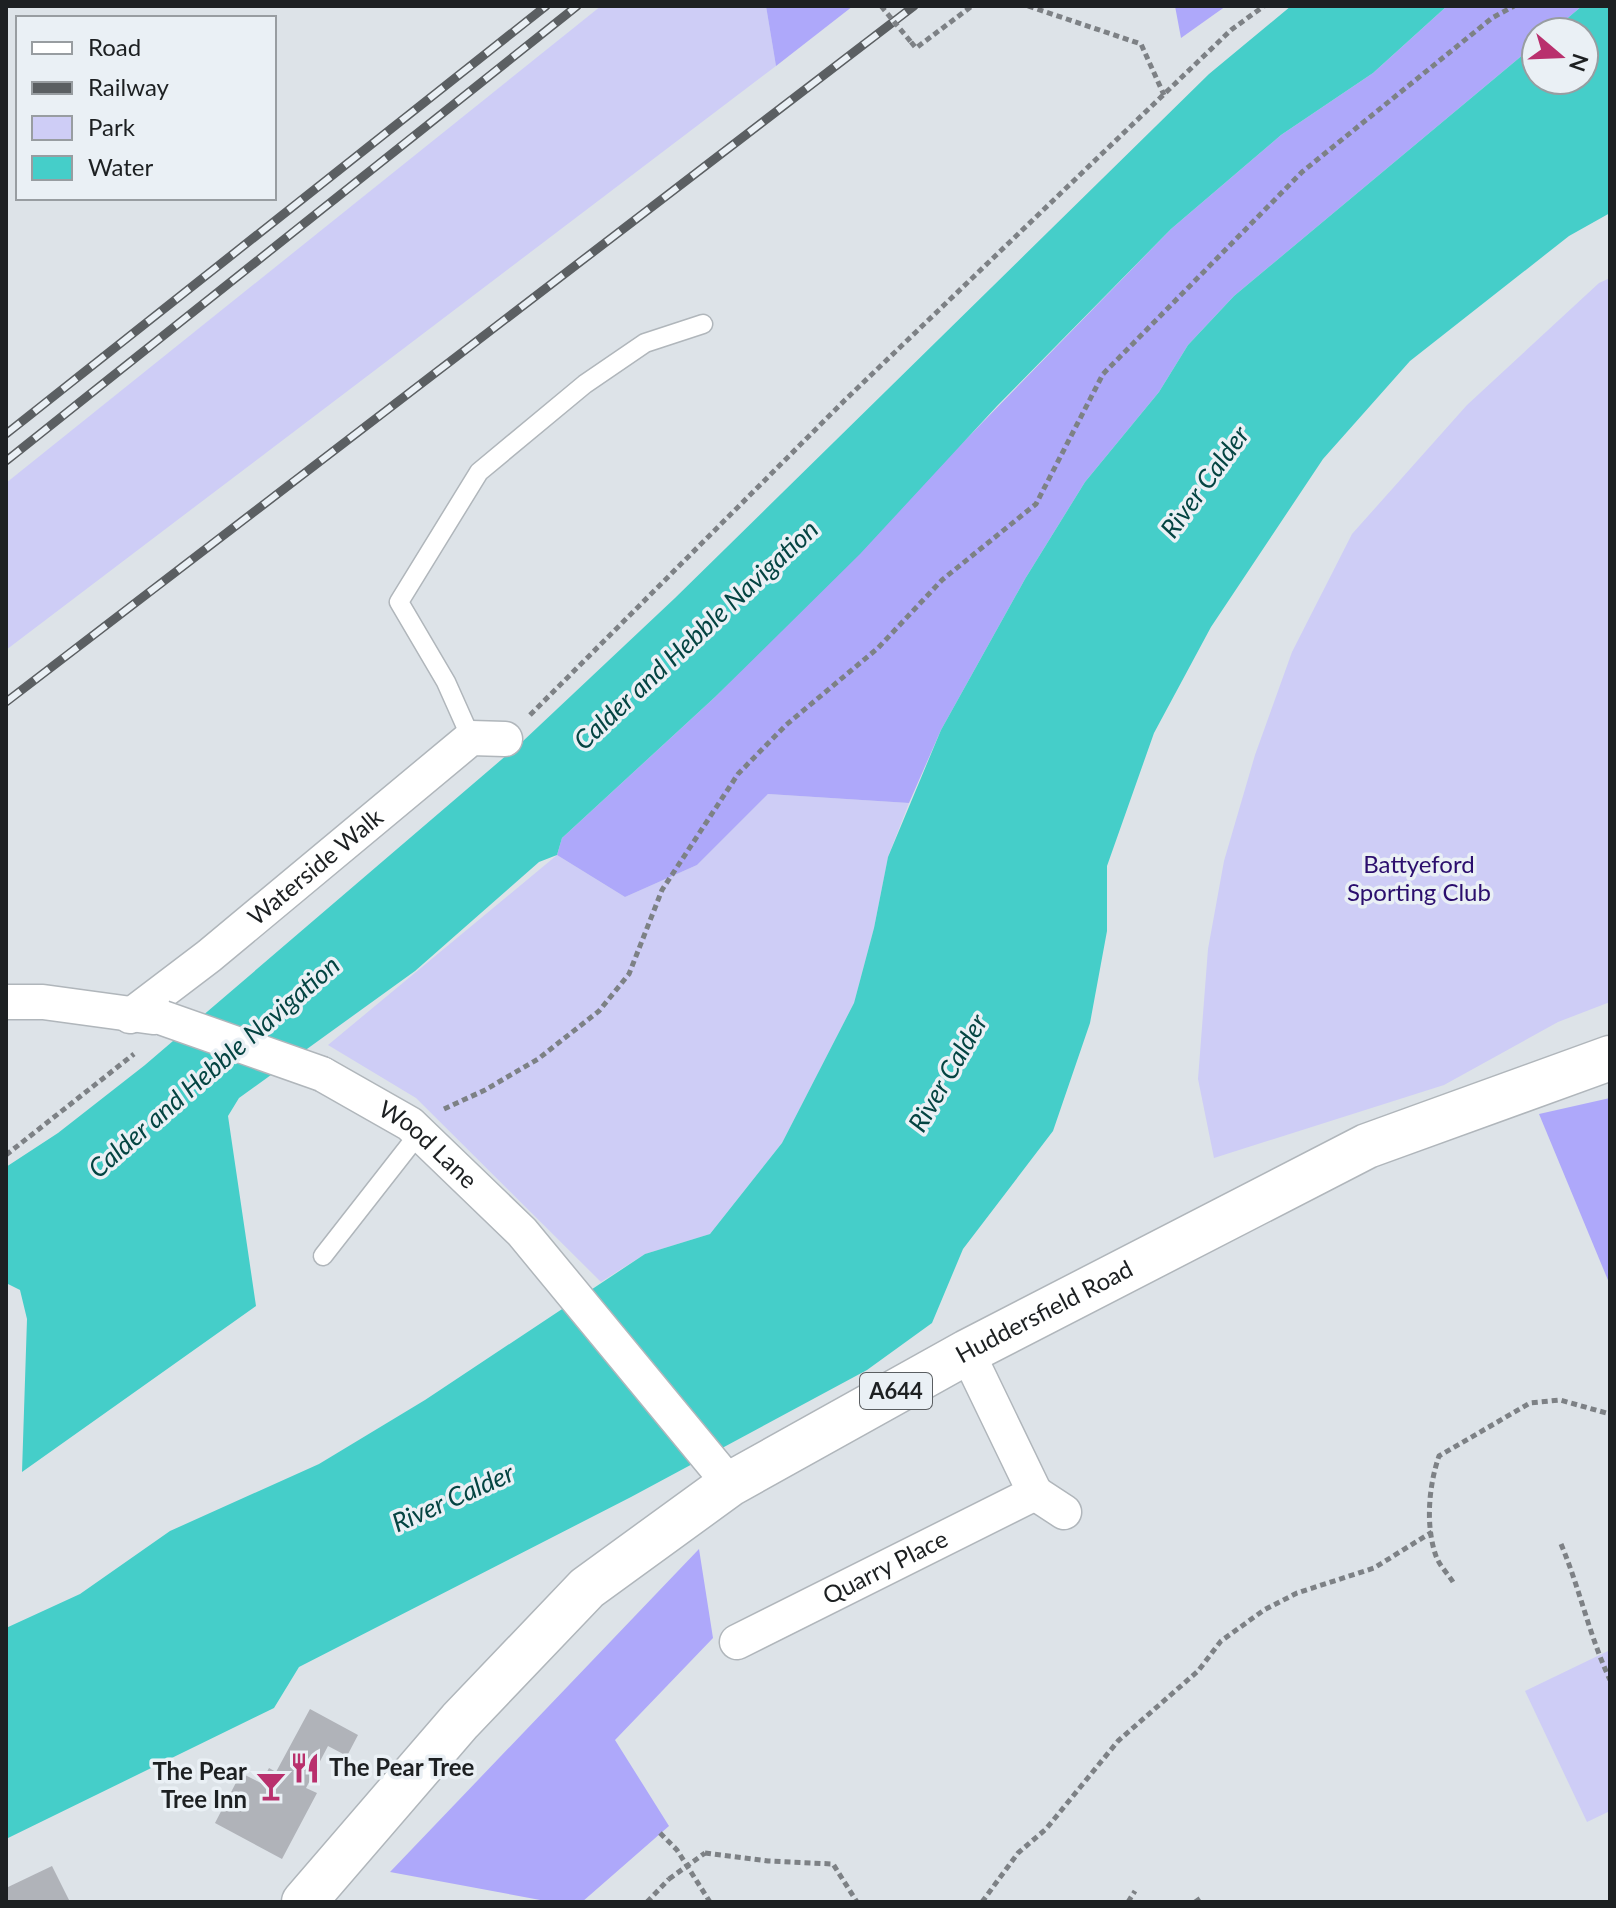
<svg xmlns="http://www.w3.org/2000/svg" width="1616" height="1908" viewBox="0 0 1616 1908" font-family="Lato,sans-serif">
<style>
.green{fill:#cecdf6}
.forest{fill:#aea8fa}
.water{fill:#45cec9}
.building{fill:#b0b3b9}
.lines{fill:none;stroke-linecap:round;stroke-linejoin:round}
.lane-casing{stroke:#b0b6bb;stroke-width:21}
.street-casing{stroke:#b0b6bb;stroke-width:37}
.highway-casing{stroke:#b0b6bb;stroke-width:47}
.path{stroke:#7d8185;stroke-width:5;stroke-dasharray:6 4;stroke-linecap:butt}
.lane{stroke:#fff;stroke-width:18}
.street{stroke:#fff;stroke-width:34}
.highway{stroke:#fff;stroke-width:44}
.rail-casing{stroke:#5b5f62;stroke-width:9}
.rail{stroke:#eaf0f5;stroke-width:6;stroke-dasharray:18;stroke-linecap:butt}
.street-bridge-casing{stroke:#b0b6bb;stroke-width:37;stroke-linecap:butt}
.path-bridge{stroke:#7d8185;stroke-width:5;stroke-dasharray:6 4;stroke-linecap:butt}
.street-bridge{stroke:#fff;stroke-width:34}
.labels{text-anchor:middle;stroke-width:7;stroke-linejoin:round;paint-order:stroke}
.shield{fill:#eaf0f5;stroke:#5a5e61;stroke-width:2}
.shield-label{font-size:22px;font-weight:bold;fill:#1d2022}
.park-label{font-size:24px;fill:#2b0e6d;stroke:#eaf0f5}
.street-label{font-size:24px;fill:#1d2022;stroke:#eaf0f5}
.poi-label{font-size:24px;font-weight:bold;fill:#1d2022;stroke:#eaf0f5;text-anchor:start}
.water-label{font-size:26px;font-style:italic;fill:#044442;stroke:#eaf0f5}
</style>
<rect width="100%" height="100%" fill="#dde3e8"/>
<!-- green -->
<g class="green">
<path d="M601,6H766L776,66L6,650V483Z"/>
<path d="M1610,278V1002L1558,1022L1444,1085L1214,1158L1198,1079L1208,949L1224,861L1255,755L1292,652L1352,534L1467,405L1599,283Z"/>
<path d="M768,794L909,803L888,857L874,928L854,1003L782,1143L710,1234L645,1254L601,1282L416,1098L328,1045L557,855L625,897L697,865Z"/>
<path d="M1610,1650V1811L1587,1822L1525,1691Z"/>
</g>
<!-- forest -->
<g class="forest">
<path d="M766,6H853L776,66Z"/>
<path d="M1175,6H1226L1181,38Z"/>
<path d="M1447,6H1582L1551,32H1536V44L1234,296L1188,345L1159,392L1085,482L1025,579L941,730L909,803L768,794L697,865L625,897L557,855L562,838L714,698L1171,229L1281,135L1373,73Z"/>
<path d="M1610,1098V1285L1539,1114Z"/>
<path d="M699,1549L713,1638L615,1740L669,1826L582,1902H551L390,1872Z"/>
</g>
<!-- water -->
<g class="water">
<path d="M1291,6H1447L1373,73L1281,135L1171,229L997,406L860,554L714,698L562,838L557,855L539,862L415,971L239,1098L228,1116L256,1306L22,1472L27,1319L20,1290L6,1283V1167L58,1133L145,1065L522,742L675,598L1209,74Z"/>
<path d="M1582,6H1610V213L1569,236L1410,361L1323,459L1211,627L1154,733L1107,866V931L1090,1023L1053,1131L963,1249L932,1323L867,1370L631,1497L299,1667L274,1708L6,1839V1628L80,1594L170,1531L319,1464L425,1400L645,1254L710,1234L782,1143L854,1003L874,928L888,857L941,730L1025,579L1085,482L1159,392L1188,345L1234,296L1536,44V80H1584V32H1551Z"/>
</g>
<!-- building -->
<g class="building">
<path d="M310,1709L358,1735L347,1756L328,1746L306,1788L317,1793L282,1859L215,1823L241,1773L261,1783L269,1768L276,1772Z"/>
<path d="M52,1866L70,1902H6V1888Z"/>
</g>
<g class="lines">
<!-- lane casing -->
<g class="lane-casing">
<g id="lane">
<path d="M471,738L446,682L399,602L479,472L585,384L645,343L703,324"/>
<path d="M323,1256L420,1132"/>
</g>
</g>
<!-- street casing -->
<g class="street-casing">
<g id="street">
<path d="M6,1002H43L153,1017"/>
<path id="s1" d="M130,1016L209,956L471,738L505,739"/>
<path id="s2" d="M322,1074L410,1124L522,1232L730,1484"/>
<path d="M1035,1493L1064,1512"/>
<path id="s3" d="M737,1642L1035,1493L967,1352"/>
</g>
</g>
<!-- highway casing -->
<g class="highway-casing">
<g id="highway">
<path id="s4" d="M304,1902L460,1721L587,1588L730,1484L967,1352L1367,1146L1610,1058"/>
</g>
</g>
<!-- path -->
<g class="path">
<path d="M1028,6L1141,44L1164,95"/>
<path d="M911,42L916,48L972,6"/>
<path d="M530,715L845,400L1231,30L1264,6"/>
<path d="M444,1109L485,1090L538,1059L599,1011L629,974L662,890L738,774L786,725L878,648L942,580L1036,504L1103,374L1302,172L1492,18L1514,6"/>
<path d="M6,1155L134,1054"/>
<path d="M1561,1544C1580,1589 1589,1635 1610,1680"/>
<path d="M1453,1582C1448,1574 1439,1565 1436,1556C1425,1525 1429,1485 1439,1456L1530,1403L1560,1400L1610,1414"/>
<path d="M660,1833L677,1850L710,1902"/>
<path d="M705,1853L768,1861L833,1864L857,1902"/>
<path d="M647,1902L669,1879"/>
<path d="M982,1902L1018,1853L1046,1829L1118,1741L1198,1671L1221,1641L1264,1610L1297,1593L1374,1568L1432,1532"/>
<path d="M1128,1902L1135,1891"/>
<path d="M1195,1902L1201,1898"/>
</g>
<!-- lane -->
<use href="#lane" class="lane"/>
<!-- street -->
<use href="#street" class="street"/>
<!-- highway -->
<use href="#highway" class="highway"/>
<!-- rail casing -->
<g class="rail-casing">
<g id="rail">
<path d="M6,434L546,6"/>
<path d="M6,461L577,6"/>
<path d="M6,702L914,6"/>
</g>
</g>
<!-- rail -->
<use href="#rail" class="rail"/>
<!-- street-bridge casing -->
<g class="street-bridge-casing">
<path id="street-bridge" d="M163,1018L322,1074"/>
</g>
<!-- path-bridge -->
<g class="path-bridge">
<path d="M881,6L911,42"/>
<path d="M669,1879L705,1853"/>
</g>
<!-- street-bridge -->
<use href="#street-bridge" class="street-bridge"/>
</g>
<!-- icons -->
<defs>
<g id="restaurant-bare" transform="scale(2.4)"><path d="M-5-6h1v4h1v-4h1v4h1v-4h1v5L-1.5 .5V6h-2V.5L-5-1ZM5-6V6H3V1.5H1.5Q1.5-4 5-6Z" fill="#b9306d" stroke="#eaf0f5" stroke-width="2.5" paint-order="stroke"/></g>
<g id="bar-bare" transform="scale(2.4)"><path d="M-6-5H6L.8 .8V4.5H3.5V6h-7V4.5H-.8V.8Z" fill="#b9306d" stroke="#eaf0f5" stroke-width="2.5" paint-order="stroke"/></g>
</defs>
<g fill-rule="evenodd">
<use href="#restaurant-bare" x="305" y="1768"/>
<use href="#bar-bare" x="271" y="1786"/>
</g>
<g class="labels">
<!-- shield labels -->
<rect class="shield" x="860" y="1373" width="72" height="36" rx="6"/>
<g class="shield-label">
<text x="896" y="1399">A644</text>
</g>
<!-- park labels -->
<g class="park-label">
<text x="1419" y="873">Battyeford<tspan x="1419" dy="28">Sporting Club</tspan></text>
</g>
<!-- street labels -->
<g class="street-label">
<text dy="8" stroke="none"><textPath href="#s1" startOffset="238">Waterside Walk</textPath></text>
<text dy="8" stroke="none"><textPath href="#s2" startOffset="128">Wood Lane</textPath></text>
<text dy="8" stroke="none"><textPath href="#s4" startOffset="958">Huddersfield Road</textPath></text>
<text dy="8" stroke="none"><textPath href="#s3" startOffset="166">Quarry Place</textPath></text>
</g>
<!-- poi labels -->
<g class="poi-label">
<text x="329" y="1776">The Pear Tree</text>
<text x="247" y="1780" text-anchor="end">The Pear<tspan x="247" dy="28">Tree Inn</tspan></text>
</g>
<!-- water labels -->
<g class="water-label">
<text transform="translate(1205 482) rotate(-54)" y="9">River Calder</text>
<text transform="translate(696 635) rotate(-43)" y="9">Calder and Hebble Navigation</text>
<text transform="translate(214 1067) rotate(-41)" y="9">Calder and Hebble Navigation</text>
<text transform="translate(948 1073) rotate(-60)" y="9">River Calder</text>
<text transform="translate(453 1498) rotate(-24)" y="9">River Calder</text>
</g>
</g>
<!-- border -->
<rect width="1616" height="1908" fill="none" stroke="#1d2022" stroke-width="16"/>
<!-- legend -->
<rect x="16" y="16" width="260" height="184" fill="#eaf0f5" stroke="#989da1" stroke-width="2"/>
<rect x="32" y="42" width="40" height="12" fill="#ffffff" stroke="#989da1" stroke-width="2"/>
<text x="88" y="56" font-size="24" fill="#1d2022">Road</text>
<rect x="32" y="82" width="40" height="12" fill="#5b5f62" stroke="#989da1" stroke-width="2"/>
<text x="88" y="96" font-size="24" fill="#1d2022">Railway</text>
<rect x="32" y="116" width="40" height="24" fill="#cecdf6" stroke="#989da1" stroke-width="2"/>
<text x="88" y="136" font-size="24" fill="#1d2022">Park</text>
<rect x="32" y="156" width="40" height="24" fill="#45cec9" stroke="#989da1" stroke-width="2"/>
<text x="88" y="176" font-size="24" fill="#1d2022">Water</text>
<!-- north arrow -->
<g transform="translate(1560 56) rotate(109)"><circle r="38" fill="#eaf0f5" stroke="#989da1" stroke-width="2"/>
<path d="M0-6L14 30L0 20L-14 30Z" fill="#b9306d"/>
<text y="-12" font-size="22" font-weight="bold" text-anchor="middle" fill="#1d2022">N</text>
</g>
</svg>
